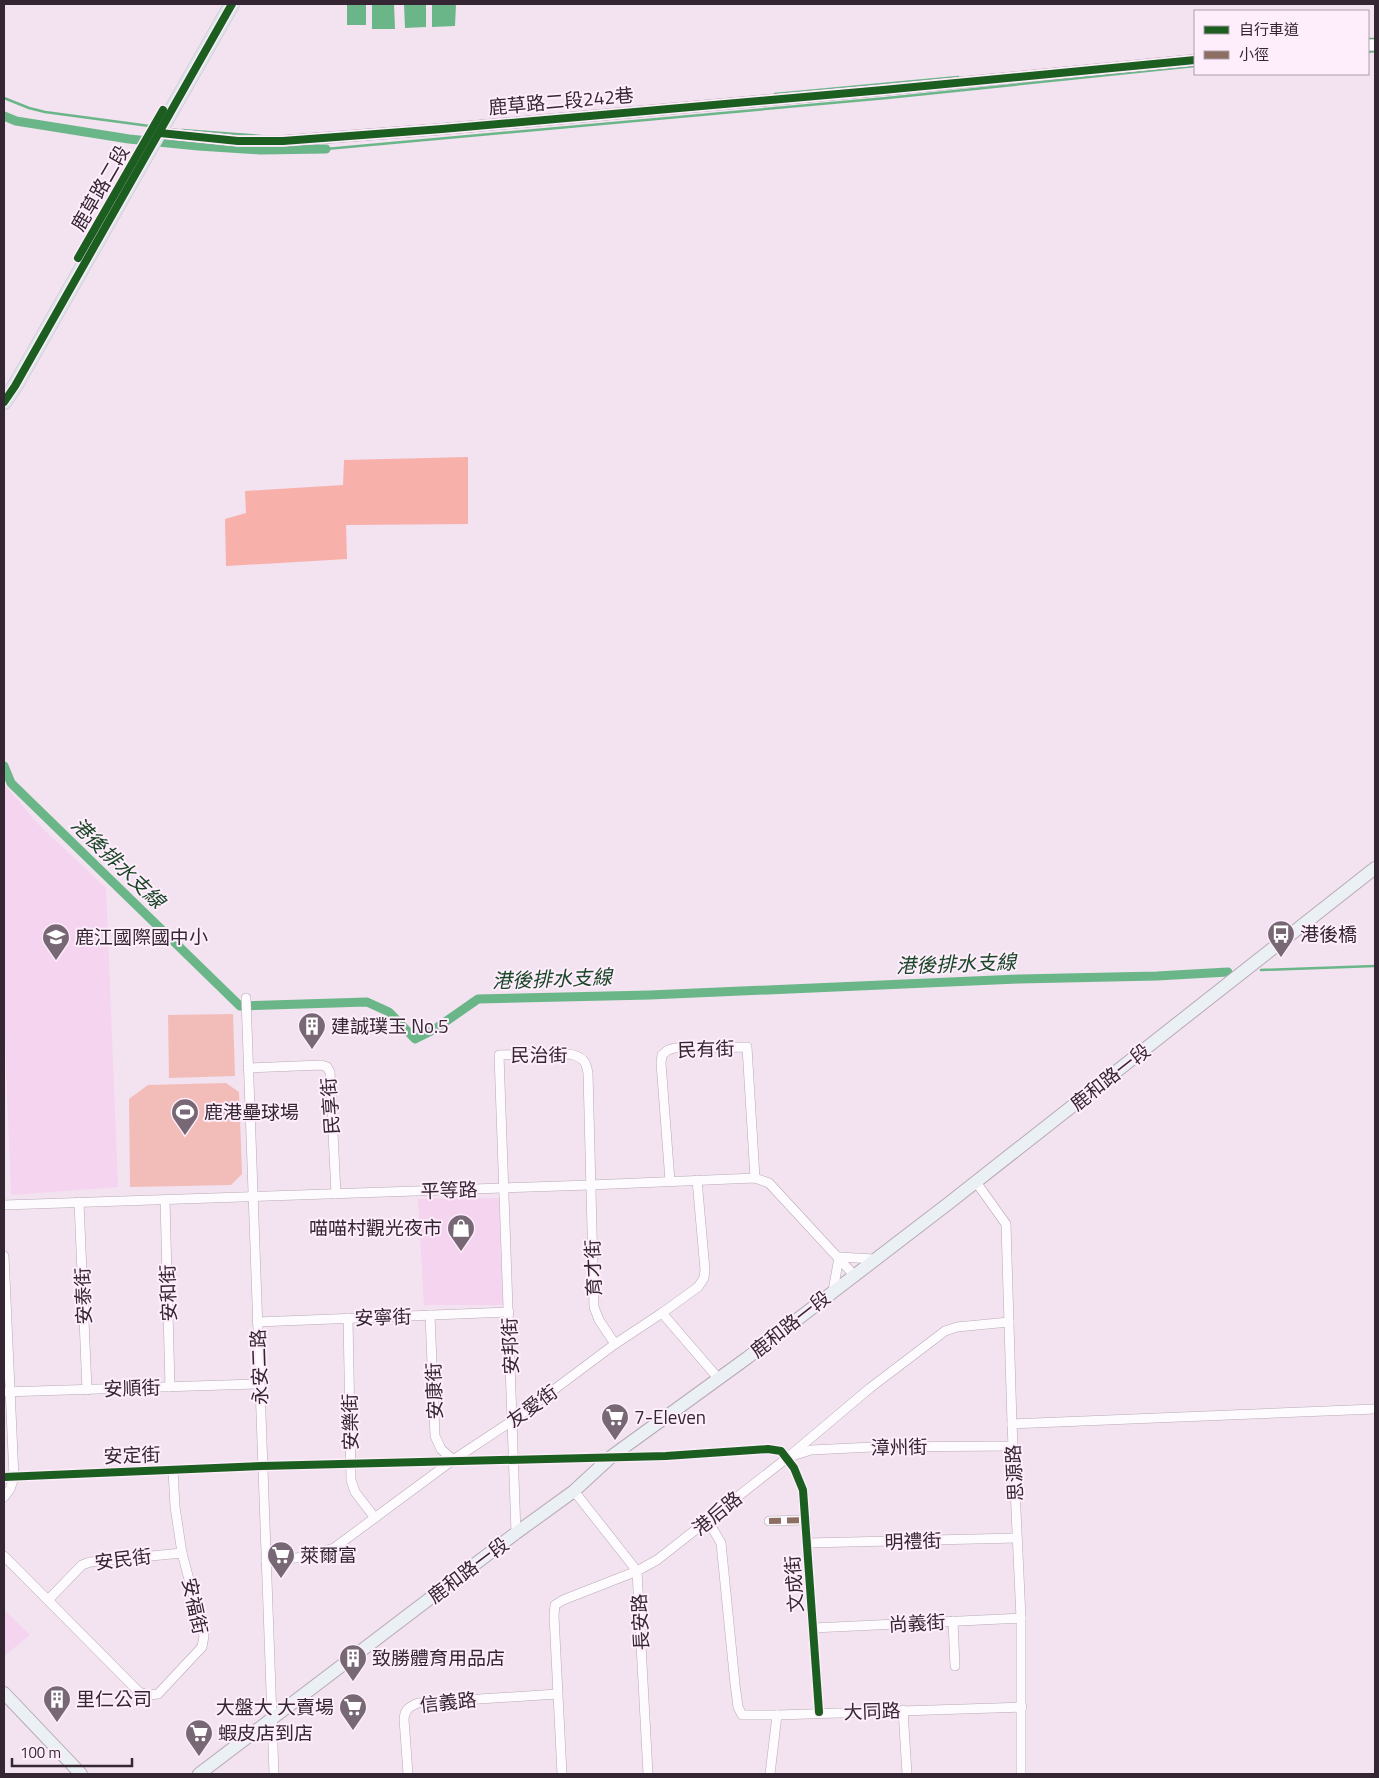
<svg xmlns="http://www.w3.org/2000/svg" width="1379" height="1778" viewBox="0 0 1379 1778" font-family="'Titillium Web','Noto Sans TC',sans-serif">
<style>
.built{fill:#f5d4f0}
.green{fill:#f2bcb8}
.forest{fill:#f8b0ab}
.water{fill:#6ab688}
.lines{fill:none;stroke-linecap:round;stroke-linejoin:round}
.stream{stroke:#6ab688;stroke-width:2.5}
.canal{stroke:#6ab688;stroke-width:9}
.minor-casing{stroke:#b8aab6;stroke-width:10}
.tertiary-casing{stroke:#b8aab6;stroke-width:12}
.secondary-casing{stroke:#b8aab6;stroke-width:14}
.primary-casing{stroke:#cbc1c9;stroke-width:16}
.minor{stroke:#fdfbfd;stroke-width:9}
.tertiary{stroke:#fdfbfd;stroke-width:11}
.secondary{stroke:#eaf0f3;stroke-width:12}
.primary{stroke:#dae6ea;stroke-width:15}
.quiet{stroke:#8d6e63;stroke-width:6;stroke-dasharray:12 6;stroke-linecap:butt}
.cycleway-casing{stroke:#feedfb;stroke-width:11}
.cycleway{stroke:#1b5e20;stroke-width:8}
.labels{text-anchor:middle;stroke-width:4;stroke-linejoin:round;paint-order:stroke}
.street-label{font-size:19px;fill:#352633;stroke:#feedfb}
.poi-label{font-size:19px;fill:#352633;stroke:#feedfb;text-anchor:start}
.water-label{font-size:20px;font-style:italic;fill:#1a4628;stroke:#feedfb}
</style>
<rect width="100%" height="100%" fill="#f3e2f0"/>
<!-- built -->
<g class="built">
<path d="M4,784L38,824L106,888L118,1187L11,1195L5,1036L4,1033Z"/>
<path d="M499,1198L503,1305H424L418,1199Z"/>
<path d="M4,1610L30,1635L4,1656Z"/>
</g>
<!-- green -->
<g class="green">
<path d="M233,1014L235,1076L169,1078L168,1015Z"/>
<path d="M226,1083L239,1092L242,1174L231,1185L130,1187L129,1099L148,1085Z"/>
</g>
<!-- forest -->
<path class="forest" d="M468,457V524L346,525L347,559L226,566L225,519L246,513L245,491L343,485L344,460Z"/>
<!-- water -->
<g class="water">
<rect x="347" y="4" width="19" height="21"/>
<path d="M372,4H394L395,29H372Z"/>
<path d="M404,4H426V27L405,28Z"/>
<path d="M432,4H456L455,26L432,27Z"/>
</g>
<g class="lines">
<!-- stream -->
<g class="stream">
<path d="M1368,39H1375"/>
<path d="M1368,52L1375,51"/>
<path d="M775,94L958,77"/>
<path d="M4,98L29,108L45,112L157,127"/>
<path d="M182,130L261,136"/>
<path d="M326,149L887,98L1195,66"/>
<path d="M1261,970L1375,966"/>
</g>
<!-- canal -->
<g class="canal">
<path d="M4,116L16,121L129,139L198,146L260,150L326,149"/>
<path d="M4,766L11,783L240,1006L367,1002L389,1012L415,1039L435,1029L478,999L650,995L1019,979L1157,976L1228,972"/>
</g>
<!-- minor casing -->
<g class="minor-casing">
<g id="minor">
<path d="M246,998L274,1774"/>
<path d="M248,1068L321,1065L327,1067L330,1072L336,1194"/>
<path d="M670,1181L661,1063L662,1055L668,1050L675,1048L747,1047L755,1178"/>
<path d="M976,1182L1006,1224L1012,1424L1021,1618V1774"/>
<path d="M165,1200L170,1387"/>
<path d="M79,1202L87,1390"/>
<path d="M4,1205L590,1185L755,1178L769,1183L854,1275"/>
<path d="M4,1256L14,1477L10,1489L4,1497"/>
<path d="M833,1291L839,1257L874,1259"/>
<path d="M662,1313L718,1378"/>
<path d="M430,1315L435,1436L441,1449L453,1460"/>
<path d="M348,1318L351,1480L355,1492L375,1518"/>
<path d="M257,1322L509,1312"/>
<path d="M4,1392L259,1384"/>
<path d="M1012,1424L1375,1409"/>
<path d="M792,1456L811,1450L873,1447L1013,1446"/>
<path d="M4,1477L262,1466L666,1456L768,1449L781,1451L794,1468L803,1490L819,1712"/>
<path d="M574,1491L637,1571L648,1774"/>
<path d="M708,1521L721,1543L735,1684L738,1707L742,1715H777L1022,1707"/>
<path d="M769,1521L806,1520"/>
<path d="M516,1533L499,1055L570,1054C583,1057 586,1061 588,1073L594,1307L599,1320L615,1344"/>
<path d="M808,1543L1017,1538"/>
<path d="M4,1556L139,1692L149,1695L158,1694L202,1647L204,1636L182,1553L175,1507L173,1470"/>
<path d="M266,1561L305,1557L334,1548L453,1460L512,1421L615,1344L662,1313L698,1287L704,1278L705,1270L697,1180"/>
<path d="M48,1600L82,1565L90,1562L182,1553"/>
<path d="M953,1621L955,1666"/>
<path d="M813,1628L1021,1618"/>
<path d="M903,1710L907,1774"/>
<path d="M408,1774L404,1719C405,1709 409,1707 418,1703L557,1694"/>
<path d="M562,1774L554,1616L555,1605L563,1600L637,1571L657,1560L787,1458L870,1388L945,1331L957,1327L1009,1322"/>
<path d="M770,1774L777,1715"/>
</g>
</g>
<!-- tertiary casing -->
<g class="tertiary-casing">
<g id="tertiary">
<path d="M1368,45H1375"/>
<path d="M160,133L238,141H283L442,129L883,90L1195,60"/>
</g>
</g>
<!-- secondary casing -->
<g class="secondary-casing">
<g id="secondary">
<path d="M4,1693L81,1774"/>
<path d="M199,1774L516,1533L574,1491L612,1456L747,1358L949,1203L1375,868"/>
</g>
</g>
<!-- primary casing -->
<g class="primary-casing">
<path id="primary" d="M4,402L15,386L232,4"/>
</g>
<!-- minor -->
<use href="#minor" class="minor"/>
<!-- tertiary -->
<use href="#tertiary" class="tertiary"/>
<!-- secondary -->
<use href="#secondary" class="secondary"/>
<!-- primary -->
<use href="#primary" class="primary"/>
<!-- quiet -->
<path class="quiet" d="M769,1521L806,1520"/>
<!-- cycleway casing -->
<g class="cycleway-casing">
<g id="cycleway">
<path d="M160,133L238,141H283L442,129L883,90L1195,60"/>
<path d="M78,258L163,110"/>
<path d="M4,402L15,386L232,4"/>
<path d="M4,1477L262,1466L666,1456L768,1449L781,1451L794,1468L803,1490L819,1712"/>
</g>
</g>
<!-- cycleway -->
<use href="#cycleway" class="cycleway"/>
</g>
<!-- icons -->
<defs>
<g id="bus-pin" transform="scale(1.4375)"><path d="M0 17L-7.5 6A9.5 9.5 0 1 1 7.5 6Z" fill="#786875" stroke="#feedfb"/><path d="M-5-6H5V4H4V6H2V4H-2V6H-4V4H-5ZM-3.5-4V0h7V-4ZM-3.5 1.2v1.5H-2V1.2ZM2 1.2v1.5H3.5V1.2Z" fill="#fff"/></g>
<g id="school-pin" transform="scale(1.4375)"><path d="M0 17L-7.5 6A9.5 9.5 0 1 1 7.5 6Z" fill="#786875" stroke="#feedfb"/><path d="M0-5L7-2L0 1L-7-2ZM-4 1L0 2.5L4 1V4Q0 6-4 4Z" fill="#fff"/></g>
<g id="building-pin" transform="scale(1.4375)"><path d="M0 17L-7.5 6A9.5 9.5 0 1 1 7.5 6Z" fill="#786875" stroke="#feedfb"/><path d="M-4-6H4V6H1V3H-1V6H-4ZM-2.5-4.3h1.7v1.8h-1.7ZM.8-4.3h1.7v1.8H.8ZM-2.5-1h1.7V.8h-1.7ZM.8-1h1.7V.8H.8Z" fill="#fff"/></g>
<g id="stadium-pin" transform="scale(1.4375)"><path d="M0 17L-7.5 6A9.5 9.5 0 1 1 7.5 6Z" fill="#786875" stroke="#feedfb"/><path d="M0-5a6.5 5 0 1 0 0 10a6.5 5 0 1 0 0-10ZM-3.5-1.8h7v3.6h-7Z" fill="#fff"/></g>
<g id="shop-pin" transform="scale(1.4375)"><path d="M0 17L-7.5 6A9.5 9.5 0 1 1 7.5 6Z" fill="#786875" stroke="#feedfb"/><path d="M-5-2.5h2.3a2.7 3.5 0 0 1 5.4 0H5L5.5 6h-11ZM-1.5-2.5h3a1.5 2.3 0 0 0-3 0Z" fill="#fff"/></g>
<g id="supermarket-pin" transform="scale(1.4375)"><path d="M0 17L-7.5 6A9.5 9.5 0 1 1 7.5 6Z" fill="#786875" stroke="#feedfb"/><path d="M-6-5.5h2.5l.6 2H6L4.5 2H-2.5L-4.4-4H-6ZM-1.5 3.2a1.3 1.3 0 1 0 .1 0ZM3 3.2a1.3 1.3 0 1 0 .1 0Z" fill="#fff"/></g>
</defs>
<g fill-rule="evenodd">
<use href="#bus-pin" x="1281" y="934"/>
<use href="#school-pin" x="56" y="937"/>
<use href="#building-pin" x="312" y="1026"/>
<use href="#stadium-pin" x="185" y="1112"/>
<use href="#shop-pin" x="461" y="1228"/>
<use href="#supermarket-pin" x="615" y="1417"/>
<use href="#supermarket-pin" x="281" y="1555"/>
<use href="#building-pin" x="353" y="1658"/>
<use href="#building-pin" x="57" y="1699"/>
<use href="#supermarket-pin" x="353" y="1707"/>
<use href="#supermarket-pin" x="199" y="1733"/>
</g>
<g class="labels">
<!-- street labels -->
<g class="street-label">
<text transform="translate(561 101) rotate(-5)" y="7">鹿草路二段242巷</text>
<text transform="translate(100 188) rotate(-60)" y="7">鹿草路二段</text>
<text transform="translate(706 1049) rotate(-2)" y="7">民有街</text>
<text x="539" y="1062">民治街</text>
<text transform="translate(1110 1077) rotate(-38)" y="7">鹿和路一段</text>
<text transform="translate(330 1106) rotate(-94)" y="7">民享街</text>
<text transform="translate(449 1190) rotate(-2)" y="7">平等路</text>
<text transform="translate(593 1268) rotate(-92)" y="7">育才街</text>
<text transform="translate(168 1293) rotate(-92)" y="7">安和街</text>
<text transform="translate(83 1296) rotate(-92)" y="7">安泰街</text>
<text transform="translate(383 1317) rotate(-2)" y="7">安寧街</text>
<text transform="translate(790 1324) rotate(-38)" y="7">鹿和路一段</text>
<text transform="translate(510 1346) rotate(-92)" y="7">安邦街</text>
<text transform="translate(259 1367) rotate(-92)" y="7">永安二路</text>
<text transform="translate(132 1388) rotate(-2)" y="7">安順街</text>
<text transform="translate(434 1391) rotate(-92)" y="7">安康街</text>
<text transform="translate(532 1406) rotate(-36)" y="7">友愛街</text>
<text transform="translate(350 1422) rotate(-91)" y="7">安樂街</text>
<text transform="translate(899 1447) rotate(-1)" y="7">漳州街</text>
<text transform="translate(132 1455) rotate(-2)" y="7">安定街</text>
<text transform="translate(1014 1473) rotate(-93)" y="7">思源路</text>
<text transform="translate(717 1513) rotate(-39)" y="7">港后路</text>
<text transform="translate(913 1541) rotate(-2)" y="7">明禮街</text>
<text transform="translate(123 1559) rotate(-7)" y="7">安民街</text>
<text transform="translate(468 1570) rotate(-37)" y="7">鹿和路一段</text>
<text transform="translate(794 1584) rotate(-94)" y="7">文成街</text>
<text transform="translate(195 1606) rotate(78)" y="7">安福街</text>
<text transform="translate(640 1622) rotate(-93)" y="7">長安路</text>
<text transform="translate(917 1623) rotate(-3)" y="7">尚義街</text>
<text transform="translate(448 1702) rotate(-6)" y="7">信義路</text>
<text transform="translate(872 1711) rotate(-2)" y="7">大同路</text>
</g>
<!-- poi labels -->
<g class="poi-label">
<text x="1300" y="941">港後橋</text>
<text x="75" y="944">鹿江國際國中小</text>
<text x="331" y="1033">建誠璞玉 No.5</text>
<text x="204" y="1119">鹿港壘球場</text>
<text x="442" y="1235" text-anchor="end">喵喵村觀光夜市</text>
<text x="634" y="1424">7-Eleven</text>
<text x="300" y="1562">萊爾富</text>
<text x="372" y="1665">致勝體育用品店</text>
<text x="76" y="1706">里仁公司</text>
<text x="334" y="1714" text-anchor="end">大盤大 大賣場</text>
<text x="218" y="1740">蝦皮店到店</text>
</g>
<!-- water labels -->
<g class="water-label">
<text transform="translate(118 863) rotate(44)" y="7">港後排水支線</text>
<text transform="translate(956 964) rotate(-2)" y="7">港後排水支線</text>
<text transform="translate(552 979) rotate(-2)" y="7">港後排水支線</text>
</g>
</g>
<!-- border -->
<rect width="1379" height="1778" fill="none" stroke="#352633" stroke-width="10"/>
<!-- legend -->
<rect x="1194" y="10" width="175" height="65" fill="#feedfb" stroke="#ae9dab"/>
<rect x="1204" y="26" width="25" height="8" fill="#1b5e20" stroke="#ae9dab"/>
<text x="1239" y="35" font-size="15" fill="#352633">自行車道</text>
<rect x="1204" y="51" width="25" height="8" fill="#8d6e63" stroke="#ae9dab"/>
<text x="1239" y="60" font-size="15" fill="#352633">小徑</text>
<!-- scale -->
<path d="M12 1758v8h120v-8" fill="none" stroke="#352633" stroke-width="2.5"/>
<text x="20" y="1758" font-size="15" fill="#352633" stroke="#feedfb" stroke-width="4" paint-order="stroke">100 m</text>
</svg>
